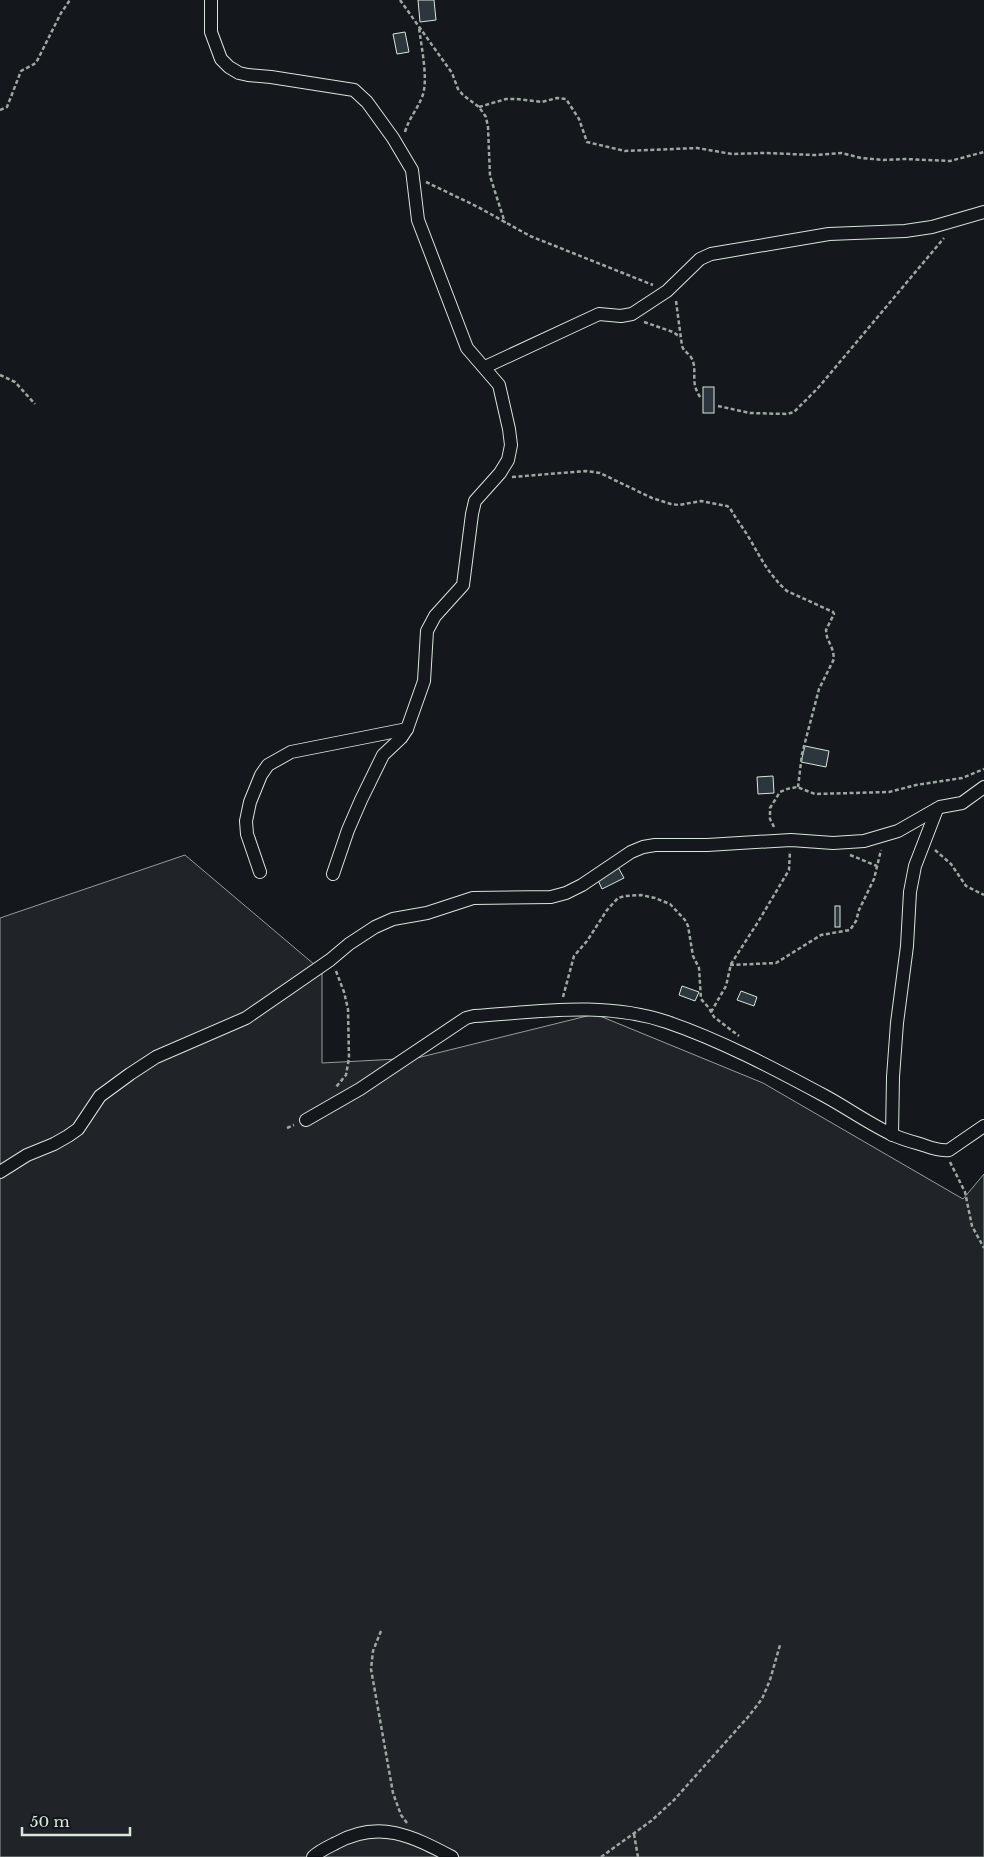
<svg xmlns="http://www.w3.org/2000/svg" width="984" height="1857" viewBox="0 0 984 1857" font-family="'Libre Baskerville',serif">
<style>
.green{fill:#202428;stroke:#939e99}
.building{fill:#2c363c;stroke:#d8e6dc}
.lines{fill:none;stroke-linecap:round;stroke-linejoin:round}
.minor-casing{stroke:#d8e6dc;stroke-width:14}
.path{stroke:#9da8a2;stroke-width:2.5;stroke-dasharray:4 2.5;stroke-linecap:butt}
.minor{stroke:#14181c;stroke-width:12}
</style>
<rect width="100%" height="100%" fill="#14181c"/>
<!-- green -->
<path class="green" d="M185,855L322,971V1063L417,1058L595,1014L763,1083L963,1199L984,1174V1857H0V918Z"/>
<!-- building -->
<g class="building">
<path d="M418,0H434L436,20L420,22Z"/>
<path d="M405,32L409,52L397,54L393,34Z"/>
<rect x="703" y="387" width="11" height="26"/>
<path d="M805,746L829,751L826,767L801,762Z"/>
<path d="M773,776L774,793L758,794L757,777Z"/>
<path d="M618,867L624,878L602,889L597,878Z"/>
<rect x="835" y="906" width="5" height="21"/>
<path d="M682,986L699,992L695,1001L679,995Z"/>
<path d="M741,991L757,997L754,1006L737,1000Z"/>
</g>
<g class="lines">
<!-- minor casing -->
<g class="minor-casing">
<g id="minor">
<path d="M211,0V32L221,59L229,67L239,73L248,75L271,77L354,90L367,102L393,138L412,170L418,220L467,348L499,385L509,429L511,445L508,460L500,473L475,501L472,514L463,585L435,616L427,631L424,681L407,729L401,738L383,755L361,800L348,830L333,874"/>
<path d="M485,367L599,314L621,316L632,314L667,291L700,259L711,254L829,234L905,231L932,227L984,212"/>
<path d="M260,872L247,834L246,821L250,802L261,775L268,765L291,752L407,729"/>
<path d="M306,1120L360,1089L466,1018L474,1016C538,1012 604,1001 667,1022C720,1040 775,1069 825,1096C847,1108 868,1123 891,1134C901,1139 913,1142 923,1145C931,1148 941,1151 949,1150L984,1126"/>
<path d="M892,1135L893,1077L897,1023L907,946L910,892L915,866L937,809"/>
<path d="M0,1172L27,1155L54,1144L68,1136L78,1129L100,1096L130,1074L156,1057L246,1018L330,960L349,944L375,927L393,919L427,913L473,898L551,897L566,893L582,885L631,852L643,847L655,845H707L791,840L833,843L864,841L898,831L940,807L962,803L984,787"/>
<path d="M313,1857C319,1851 328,1847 336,1843C379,1819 412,1836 452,1857"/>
</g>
</g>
<!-- path -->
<g class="path">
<path d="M400,0L452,73L458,89L463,95L479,107L486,117L488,127L490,176L505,223"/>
<path d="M479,107L506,99H517L542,102L557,98L566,99L579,119L587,142L625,151L697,148L732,154L764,153L815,155L842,153L861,158L884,160L905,159L950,161L984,152"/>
<path d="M0,110L7,107L21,71L36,63L61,13L70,0"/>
<path d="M405,132C409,118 417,110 422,97C429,81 421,46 419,27"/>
<path d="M426,182L478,207L530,236L653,285"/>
<path d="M676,301L682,346C684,352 689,353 692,359C698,372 689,382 701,398"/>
<path d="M644,322L673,332L680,337"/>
<path d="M0,375L15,382L35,404"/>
<path d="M718,406L750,413L787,414L794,412L818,388L944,238"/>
<path d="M512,477L586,471L600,473L652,498L671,504L679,505L701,501L727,506L730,508C736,519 744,529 751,541C761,559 770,576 787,591L833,612L834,614L826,630L827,637L833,651L834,659L819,689L802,754L798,787"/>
<path d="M774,827L770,819V808L780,792L787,789L797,787L815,794L889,792L916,785L962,778L984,769"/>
<path d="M935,850L951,864L966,886L984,895"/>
<path d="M850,855L877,866"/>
<path d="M730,965L776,963L821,935L850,930L856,921L859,910L874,879L881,850"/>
<path d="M336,971L344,992L348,1009L349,1058L346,1075L336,1087"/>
<path d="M563,997L574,956L587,941L607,910L618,898L625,896L641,895L655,898L670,904L685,920L688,926L693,956L699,968L701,999L709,1008L714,1017L739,1036"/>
<path d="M711,1012L726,986L731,964L758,922L789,870L790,851"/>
<path d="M287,1128L294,1125"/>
<path d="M950,1162L965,1192L972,1226L984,1248"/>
<path d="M381,1631L373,1651L371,1669L393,1793L401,1815L407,1823"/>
<path d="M634,1834L638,1857"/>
<path d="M601,1857L651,1821L674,1800L748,1717L762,1699L770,1680L780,1645"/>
</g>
<!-- minor -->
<use href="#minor" class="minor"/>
</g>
<!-- scale -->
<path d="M22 1827v8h108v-8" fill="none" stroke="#d8e6dc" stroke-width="2.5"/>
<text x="30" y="1827" font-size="15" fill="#d8e6dc" stroke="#14181c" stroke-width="4" paint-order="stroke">50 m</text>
</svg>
